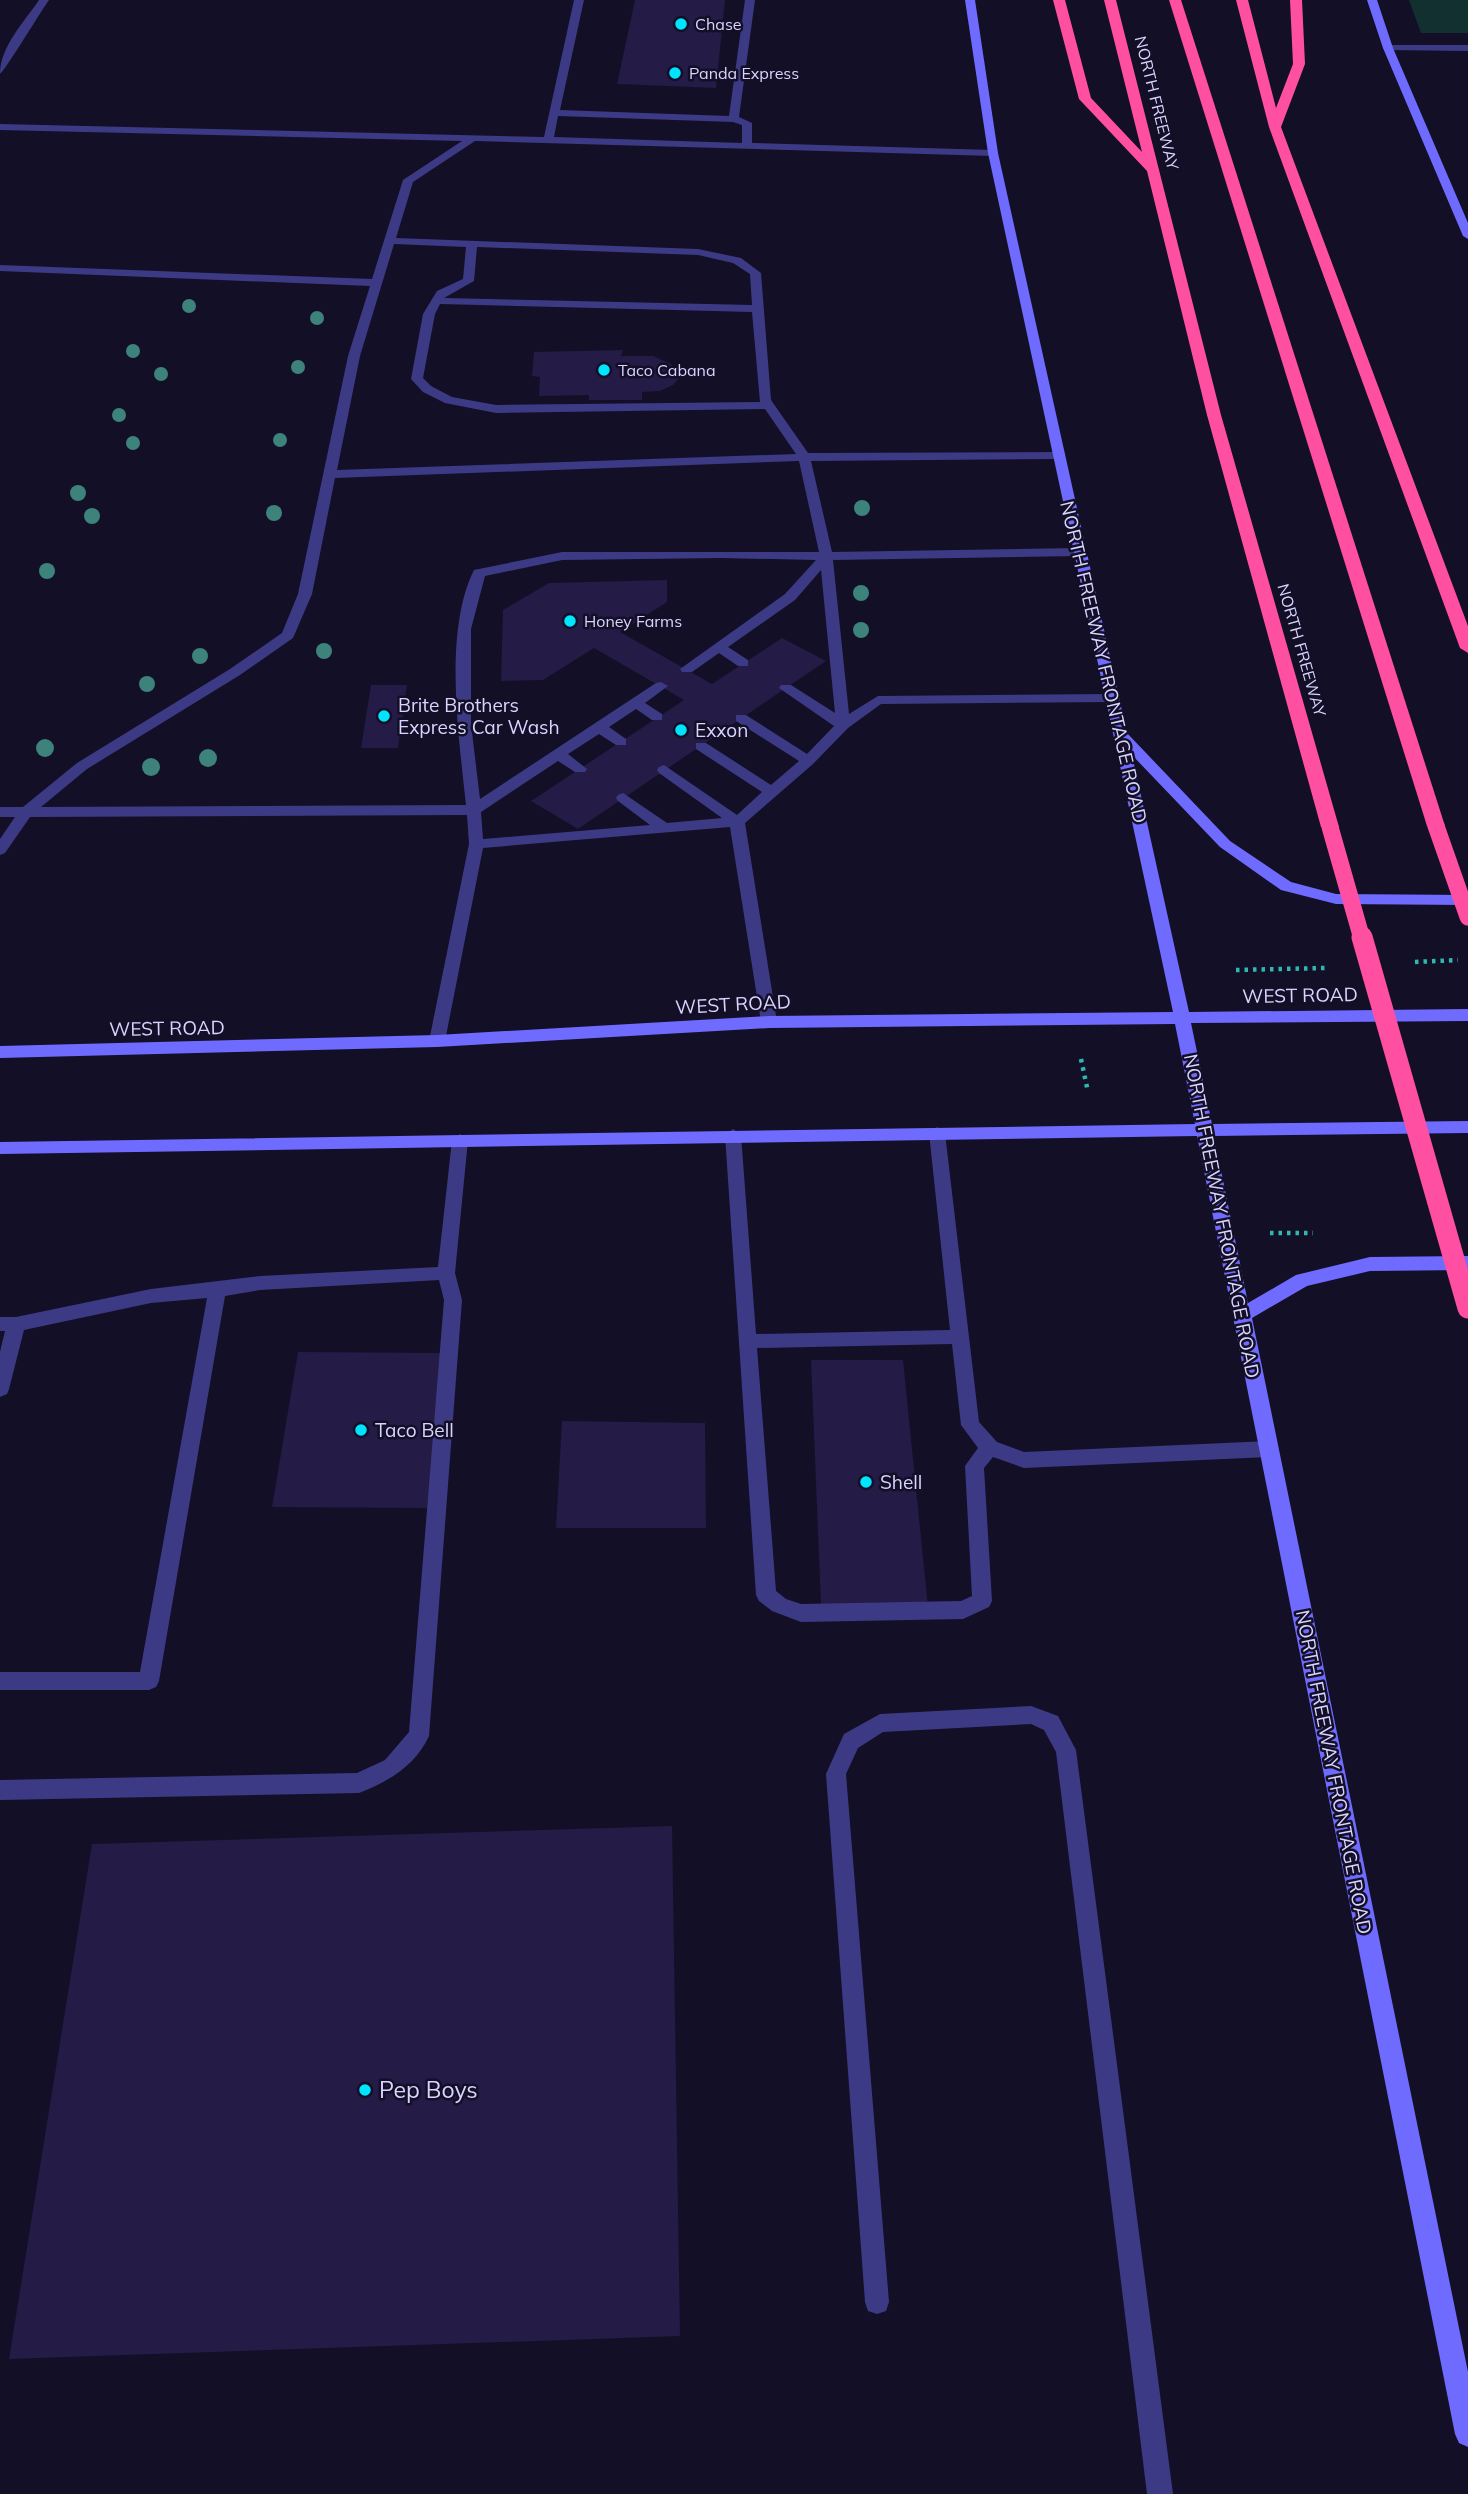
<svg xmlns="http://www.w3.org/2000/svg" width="1468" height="2494" viewBox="0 0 1468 2494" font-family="Mulish,sans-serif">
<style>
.green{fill:#12302f}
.building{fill:#241b47}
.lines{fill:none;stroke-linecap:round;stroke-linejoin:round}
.path{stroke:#2fb8b0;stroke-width:4.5;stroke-dasharray:3.5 5;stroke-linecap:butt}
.lane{fill:#3d3a85;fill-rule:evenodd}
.secondary{fill:#6f6bff;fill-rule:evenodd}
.highway{fill:#ff4fa3;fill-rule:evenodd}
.highway-bridge-far1{stroke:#ff4fa3;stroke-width:17}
.highway-bridge{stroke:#ff4fa3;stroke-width:21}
.tree{fill:#3d827b}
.poi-dot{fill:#00e5ff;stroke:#130f26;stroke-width:2.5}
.labels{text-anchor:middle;stroke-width:5;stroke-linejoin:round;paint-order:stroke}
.far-poi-label{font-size:16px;fill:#d9d4ff;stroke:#130f26;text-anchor:start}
.far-street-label{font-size:16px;fill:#d9d4ff;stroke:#130f26}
.street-label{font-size:19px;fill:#d9d4ff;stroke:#130f26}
.poi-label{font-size:19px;fill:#d9d4ff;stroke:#130f26;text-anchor:start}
.near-poi-label{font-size:23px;fill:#d9d4ff;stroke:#130f26;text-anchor:start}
</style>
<rect width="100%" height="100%" fill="#130f26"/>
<!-- green -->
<path class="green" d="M1409,0H1468V33H1421Z"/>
<!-- building -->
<g class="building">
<path d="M635,0H725L716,88L617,84Z"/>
<path d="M623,350L621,356H653L671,364L681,376L673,385L660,391L642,392V400H589V395L539,396L540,377L532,376L534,352Z"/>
<path d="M667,580V602L620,632L712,684L782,638L826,661L578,829L531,801L684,700L594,648L543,680L501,681L503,610L549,583Z"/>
<path d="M371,685H407L398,748H361Z"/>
<path d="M298,1352L446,1353L427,1508L272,1507Z"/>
<path d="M811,1360H903L928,1607L821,1605Z"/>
<path d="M562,1421L705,1423L706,1528H556Z"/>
<path d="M672,1826L680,2336L9,2359L92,1844Z"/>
</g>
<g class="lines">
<!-- path -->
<g class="path">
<path d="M1415,962L1458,960"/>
<path d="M1236,970L1326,968"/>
<path d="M1081,1059L1088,1092"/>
<path d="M1270,1233H1313"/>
</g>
<!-- lane -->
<g class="lane">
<path d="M39,0H49C41,11 5,71 0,74C0,47 24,22 39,0Z"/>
<path d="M574,0H584L560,110L729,116L745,0H755L739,117L752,123V143L993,150L998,153L993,156L475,141L413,182L396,238L698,249L741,258L761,273L771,400L808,453L1062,452V458L1058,459L811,461L832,552L1079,548L1085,552L1079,556L833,560L849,714L878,696L1112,694L1119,698L1112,702L881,704L848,728L813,764L745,823L777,1022L769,1028L761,1022L730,827L483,848L445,1041L437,1047L429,1041L469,844L467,815L30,817L5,853L0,855V839L15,817H0V807H23L77,763L230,669L282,633L298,594L348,356L370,286L0,271V265L372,279L403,180L462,141L0,130V124L544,137ZM558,116L733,122L742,125V143L554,137ZM394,244L466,247L463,279L437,291L423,314L411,379L423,392L445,403L496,413L765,409L796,454L337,470L360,356ZM477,247L698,255L733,263L750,274L752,305L444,298L474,281ZM440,304L752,312L760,402L496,405L452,397L431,386L423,378L435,314ZM799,461L819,552H562L474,570C443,632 459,738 466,805L41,807L87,769L240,675L293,638L312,594L335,478ZM721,558L816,560L785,594L680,669L682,672H692L719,653L738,666H748V660L728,647L795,600L821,570L835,713L791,685H781L779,688L834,726L807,754L746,715H736V721L799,761L771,785L706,743H696V749L762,792L737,815L664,765L659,767L657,770L659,773L722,818L667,823L623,793L618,795L616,798L618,801L650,825L483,839L481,812L558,761L575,772H585L587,769L568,754L599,734L616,745H626V739L609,727L636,709L652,720H662V714L645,703L668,686L661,682L656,683L480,799L471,724V629L485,576L562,560Z"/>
<path d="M1388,45H1468V51L1385,50L1383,48Z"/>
<path d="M937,1127L945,1133L979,1422L997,1442L1024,1452L1269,1441L1276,1443L1278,1449L1276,1455L1269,1457L1024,1468L993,1457L984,1468L992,1601L989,1607L963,1619L801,1622L772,1611L759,1601L756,1595L725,1135L733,1129L741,1135L756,1334L950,1330L929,1133ZM952,1344L961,1425L978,1448L965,1466L972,1596L961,1601L801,1604L786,1599L776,1591L757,1348Z"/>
<path d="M460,1134L468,1140L455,1273L462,1300L429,1736C416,1765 388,1782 359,1793L0,1800V1780L357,1773L385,1760L409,1732L444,1300L439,1280L260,1290L225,1296L159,1681L156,1687L149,1690H0V1672H140L207,1298L151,1303L24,1330L9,1389L7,1394L0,1397V1352L5,1331H0V1317H16L151,1289L260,1276L438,1267L452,1140Z"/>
<path d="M1031,1706L1058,1716L1076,1750L1173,2494H1147L1056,1752L1044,1730L1031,1724L883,1732L858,1748L846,1774L889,2302L886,2311L877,2314L868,2311L865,2302L826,1774L844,1734L880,1714Z"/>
</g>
<!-- secondary -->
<g class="secondary">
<path d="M965,0H975L998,153L1127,733L1230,841L1291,882L1336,894L1468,895V905L1336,904L1281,890L1220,847L1132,755L1189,1012L1468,1009V1021L1191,1023L1212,1124L1468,1121V1133L1214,1136L1248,1303L1296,1275L1370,1257L1468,1256V1270L1370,1271L1307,1286L1252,1318L1468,2372V2447L1459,2443L1455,2434L1197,1136L0,1154V1142L1195,1124L1175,1024L769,1028L437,1047L0,1058V1046L437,1035L769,1016L1173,1012L988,153Z"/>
<path d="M1367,0H1377L1393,48L1468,223V239L1463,236L1383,48Z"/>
</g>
<!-- highway -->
<g class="highway">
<path d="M1053,0H1065L1091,98L1142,152L1104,0H1116L1221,415L1339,827L1336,831L1330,833L1321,827L1207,415L1147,171L1079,99Z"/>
<path d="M1169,0H1181L1445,826L1442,830H1430L1427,826Z"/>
<path d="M1236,0H1248L1276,108L1293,64L1290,0H1302L1305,64L1281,127L1468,626V653L1460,648L1269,127Z"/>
</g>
<!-- highway-bridge-far1 -->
<g class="highway-bridge-far1">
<path d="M1436,826L1468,917"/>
<path d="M1330,827L1362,939"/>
</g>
<!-- highway-bridge -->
<path class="highway-bridge" d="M1362,937L1468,1308"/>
</g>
<!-- trees -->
<g class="tree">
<circle cx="189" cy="306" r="7"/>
<circle cx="317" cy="318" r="7"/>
<circle cx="133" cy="351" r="7"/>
<circle cx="298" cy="367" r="7"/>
<circle cx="161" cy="374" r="7"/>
<circle cx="119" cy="415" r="7"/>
<circle cx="280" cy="440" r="7"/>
<circle cx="133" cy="443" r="7"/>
<circle cx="78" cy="493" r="8"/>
<circle cx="862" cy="508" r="8"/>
<circle cx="274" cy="513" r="8"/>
<circle cx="92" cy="516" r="8"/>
<circle cx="47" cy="571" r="8"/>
<circle cx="861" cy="593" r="8"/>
<circle cx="861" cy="630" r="8"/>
<circle cx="324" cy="651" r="8"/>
<circle cx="200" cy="656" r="8"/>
<circle cx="147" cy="684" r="8"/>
<circle cx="45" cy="748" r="9"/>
<circle cx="208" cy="758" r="9"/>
<circle cx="151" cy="767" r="9"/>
</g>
<!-- markers -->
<g class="poi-dot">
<circle cx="681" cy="24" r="7"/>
<circle cx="675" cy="73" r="7"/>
<circle cx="604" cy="370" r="7"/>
<circle cx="570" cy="621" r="7"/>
<circle cx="384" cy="716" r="7"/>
<circle cx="681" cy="730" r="7"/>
<circle cx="361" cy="1430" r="7"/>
<circle cx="866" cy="1482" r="7"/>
<circle cx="365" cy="2090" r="7"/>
</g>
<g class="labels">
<!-- far-poi labels -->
<g class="far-poi-label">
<text x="695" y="30">Chase</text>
<text x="689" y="79">Panda Express</text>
<text x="618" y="376">Taco Cabana</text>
<text x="584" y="627">Honey Farms</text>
</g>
<!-- far-street labels -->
<g class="far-street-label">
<text transform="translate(1157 103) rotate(76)" y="6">NORTH FREEWAY</text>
<text transform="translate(1302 650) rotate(74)" y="6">NORTH FREEWAY</text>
</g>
<!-- street labels -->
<g class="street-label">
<text transform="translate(1104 662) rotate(77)" y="7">NORTH FREEWAY FRONTAGE ROAD</text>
<text transform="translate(1300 995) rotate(-1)" y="7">WEST ROAD</text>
<text transform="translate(733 1004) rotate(-3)" y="7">WEST ROAD</text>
<text transform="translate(167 1028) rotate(-1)" y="7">WEST ROAD</text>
<text transform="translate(1222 1216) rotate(79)" y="7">NORTH FREEWAY FRONTAGE ROAD</text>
<text transform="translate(1334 1772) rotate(79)" y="7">NORTH FREEWAY FRONTAGE ROAD</text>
</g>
<!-- poi labels -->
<g class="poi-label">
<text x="398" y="712">Brite Brothers<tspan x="398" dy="22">Express Car Wash</tspan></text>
<text x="695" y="737">Exxon</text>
<text x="375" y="1437">Taco Bell</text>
<text x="880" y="1489">Shell</text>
</g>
<!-- near-poi labels -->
<g class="near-poi-label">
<text x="379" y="2098">Pep Boys</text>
</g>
</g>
</svg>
